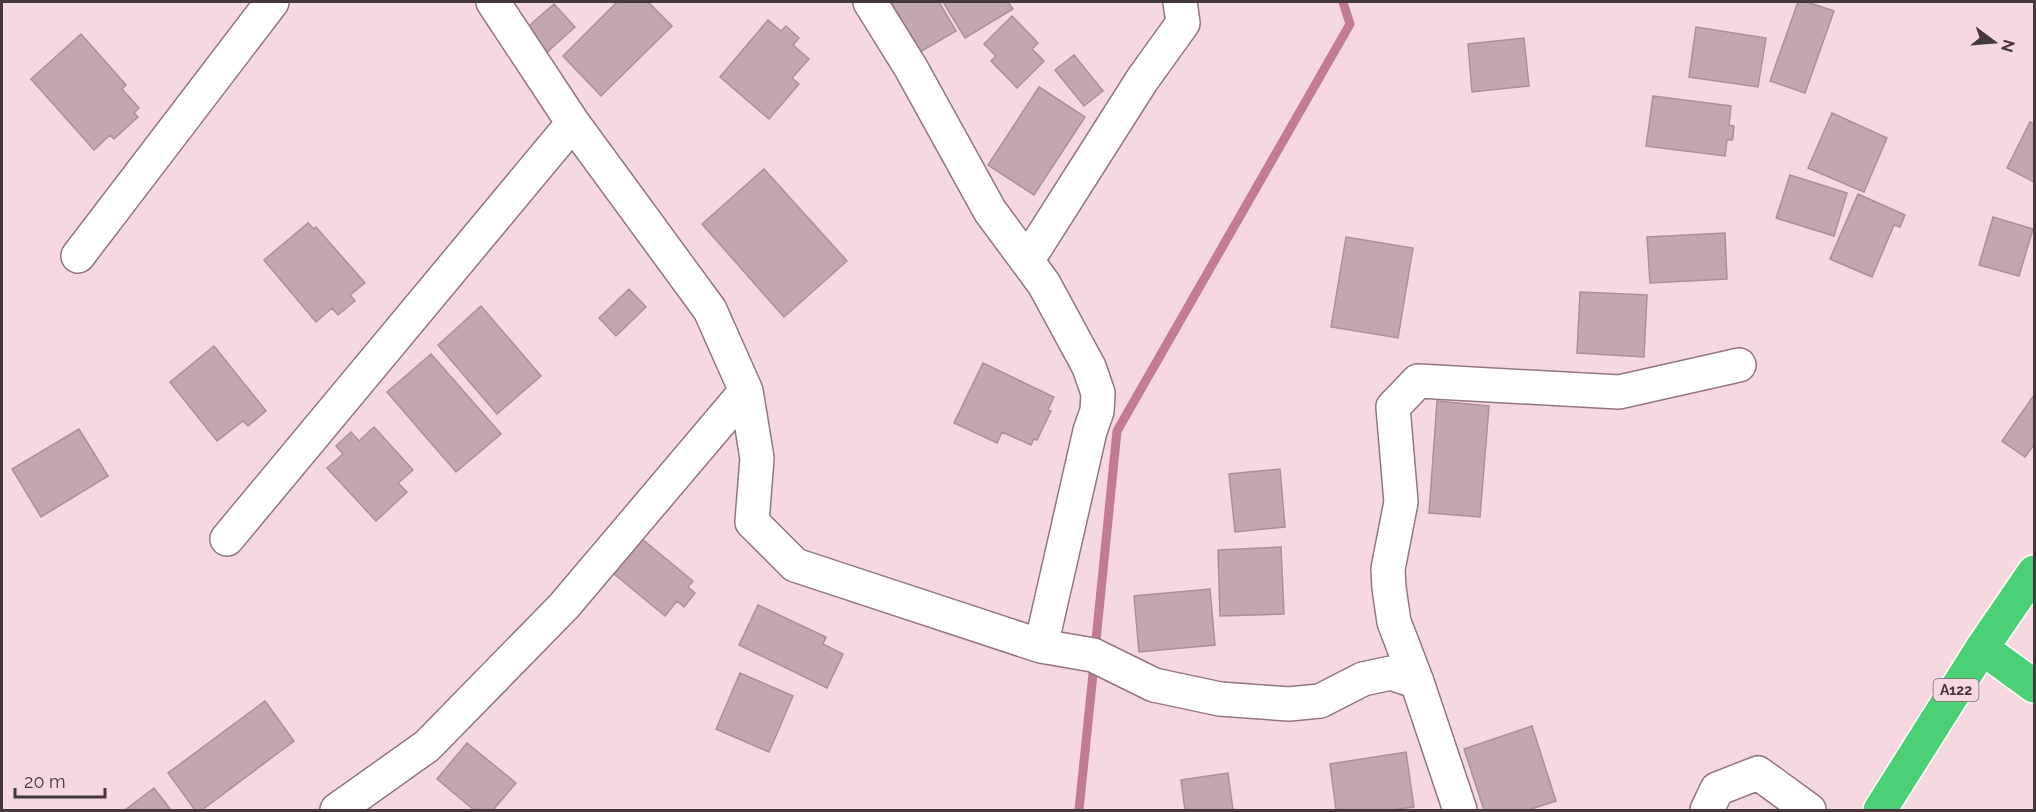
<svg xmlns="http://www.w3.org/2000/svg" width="2036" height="812" font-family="Raleway,sans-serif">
	<rect width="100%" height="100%" fill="#f6d8df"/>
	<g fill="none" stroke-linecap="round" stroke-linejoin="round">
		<path stroke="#c27b8f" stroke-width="9" d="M1095,650l22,-219 233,-407 -7,-22
			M1079,810l15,-146"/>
	</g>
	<path fill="#c4a7ae" stroke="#ac9097" stroke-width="1.5" d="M617,2h31l24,24 -71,70 -38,-40z
		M891,2h48l17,29 -36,21z
		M943,2h65l5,7 -48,29z
		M1798,2h9l27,9 -29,82 -35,-12z
		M554,4l21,23 -31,28 -21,-24z
		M1012,16l26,27 -6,6 12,12 -27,27 -26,-27 5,-5 -12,-12z
		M768,20l13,11 5,-5 13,12 -6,7 16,14 -17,19 7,6 -30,35 -49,-42z
		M1696,27l70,11 -8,49 -69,-10z
		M81,34l45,51 -4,4 17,19 -5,5 4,4 -24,22 -4,-4 -16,15 -63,-71z
		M1524,38l5,48 -57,6 -4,-48z
		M1074,55l29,36 -19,15 -29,-36z
		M1039,87l46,30 -51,78 -46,-30z
		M1653,96l78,10 -2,19 5,1 -1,12 -1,2h-5l-2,16 -79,-10z
		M1832,113l55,25 -23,54 -56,-24z
		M2030,122l4,2v58l-27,-14z
		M764,169l83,92 -63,56 -82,-93z
		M1790,175l57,18 -13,43 -58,-18z
		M1858,194l47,21 -5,12 -6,-2 -22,52 -42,-18z
		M1993,217l40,12 -14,47 -40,-11z
		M308,223l6,6 2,-2 49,56 -15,12 5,6 -17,14 -6,-7 -16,14 -52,-62z
		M1725,233l2,46 -77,4 -3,-46z
		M1346,237l67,11 -15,90 -67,-11z
		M629,289l17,18 -30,29 -17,-18z
		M1580,292l67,3 -3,62 -67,-4z
		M481,306l60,70 -44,38 -59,-69z
		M214,346l52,65 -18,15 -5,-5 -26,20 -47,-59z
		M431,354l70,80 -45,38 -69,-80z
		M983,363l71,34 -6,13 3,1 -14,29 -3,-1 -3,6 -29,-13 -5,11 -43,-20z
		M2034,395v50l-9,12 -23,-16z
		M1437,401l52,5 -9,111 -51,-4z
		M374,427l39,43 -15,13 9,9 -31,29 -49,-53 16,-14 -7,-8 15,-14 8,9z
		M79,429l29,47 -67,41 -29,-48z
		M1280,469l5,58 -50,5 -6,-58z
		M642,539l51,42 -5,6 7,6 -11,14 -7,-6 -12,15 -51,-42z
		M1281,547l3,67 -64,2 -2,-66z
		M1210,589l5,56 -76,7 -5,-56z
		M758,605l68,32 -3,7 20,10 -16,34 -88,-43z
		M740,673l53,23 -24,56 -53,-23z
		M265,701l29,40 -92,69h-7l-27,-37z
		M1532,726l24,75 -28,9h-44l-20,-61z
		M467,743l49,40 -23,27h-19l-37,-31z
		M1406,752l8,55 -24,3h-54l-6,-46z
		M1228,773l5,37h-48l-4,-30z
		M154,788l17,22h-46z"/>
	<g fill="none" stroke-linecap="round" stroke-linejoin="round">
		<g stroke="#92777d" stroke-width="36">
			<path id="minor" d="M493,2l80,121 137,187 36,81 11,67 -5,64 43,43 246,81
				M870,2l41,66 79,143 54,73 45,83 9,26 -1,18 -7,20 -49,215 52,9 61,30 66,14 69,5 31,-3 43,-22 28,-6 26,9 43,128
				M78,256l194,-254
				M1027,261l115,-181 41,-57 -3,-21
				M227,539l346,-416
				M1417,682l-23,-60 -5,-34 -1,-19 13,-67 -8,-95 25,-26 201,11 120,-27
				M337,810l90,-64 137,-140 182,-215
				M1707,810l10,-21 41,-16 51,37"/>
		</g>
		<g stroke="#fff" stroke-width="36">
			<path id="highway" d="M1982,648l52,38
				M1880,810l102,-162 52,-76"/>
		</g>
		<use href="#minor" stroke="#fff" stroke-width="33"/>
		<use href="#highway" stroke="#4cd076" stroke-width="33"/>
	</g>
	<g text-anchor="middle" stroke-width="4.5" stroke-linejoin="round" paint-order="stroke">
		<rect fill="#f6d8df" stroke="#79686c" stroke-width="1.5" x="1933.5" y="679" width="45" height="22" rx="4.5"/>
		<g font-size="14" font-weight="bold" fill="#44383b">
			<text x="1956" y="695">A122</text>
		</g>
	</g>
	<rect width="2036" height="812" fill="none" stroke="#44383b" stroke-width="6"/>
	<g transform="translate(1994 42) rotate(106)" stroke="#f6d8df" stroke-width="4.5" paint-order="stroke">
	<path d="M0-4.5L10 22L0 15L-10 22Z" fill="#44383b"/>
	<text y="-9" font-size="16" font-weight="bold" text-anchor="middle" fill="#44383b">N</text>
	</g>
	<path d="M15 788v9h90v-9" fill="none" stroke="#44383b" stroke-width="3"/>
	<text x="24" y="788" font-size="18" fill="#44383b" stroke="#f6d8df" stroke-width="4.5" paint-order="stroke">20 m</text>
</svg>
